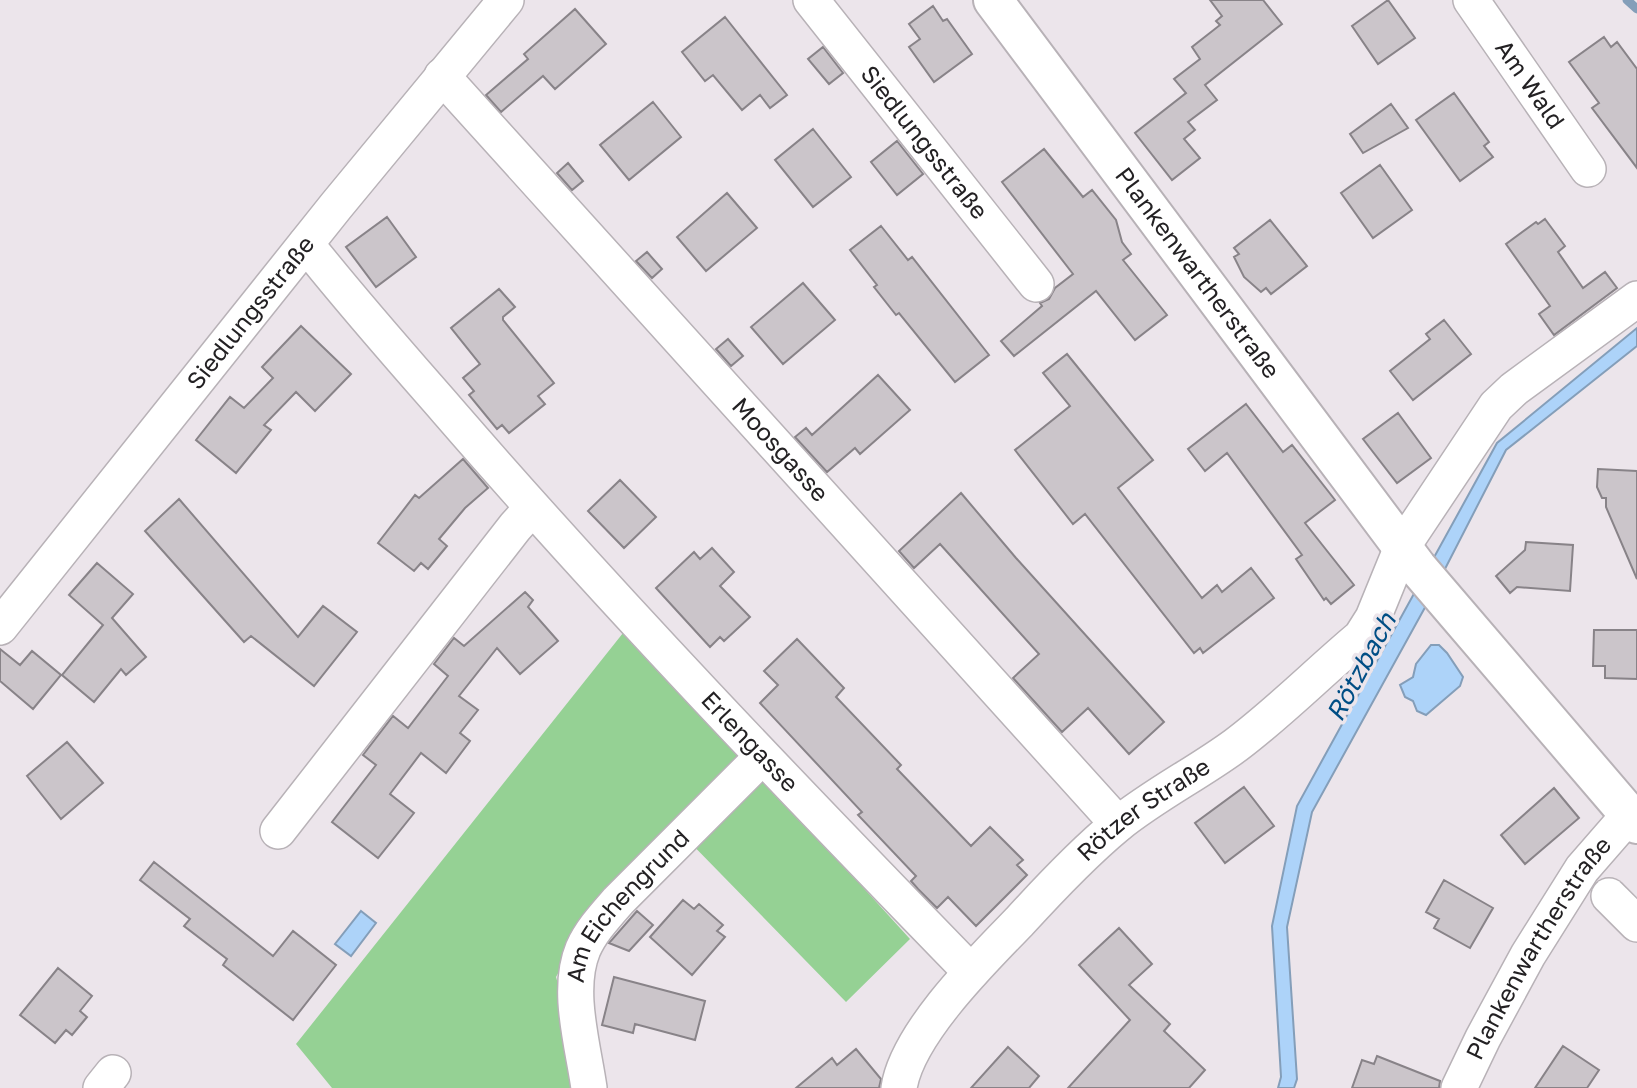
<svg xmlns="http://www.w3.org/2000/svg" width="1637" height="1088" font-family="'Golos Text',sans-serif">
	<rect width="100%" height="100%" fill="#ece5eb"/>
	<path fill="#95d194" d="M627,628l283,311 -64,63 -169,-173 -88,89 -33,59 31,106 -4,5h-251l-36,-44z"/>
	<path fill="#add3f9" stroke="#849eb9" stroke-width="2" d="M1637,328v18l-131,104 -78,152 -116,210 -25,115 10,152 -3,9h-16l3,-11 -9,-151 25,-120 200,-363z
		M1431,645h8l8,8 16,24 -3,9 -34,29 -9,-4 -4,-10 -8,-4 -5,-12 13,-8 3,-13z
		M361,911l15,12 -25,33 -16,-12z"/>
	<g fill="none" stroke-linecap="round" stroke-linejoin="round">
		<path stroke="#849eb9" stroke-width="9" d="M1627,0l10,9"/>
	</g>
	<path fill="#cbc5ca" stroke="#888388" stroke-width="2" d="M1210,0h53l19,24 -77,61 12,15 -29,22 7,8 -11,9 16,19 -28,22 -37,-47 51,-40 -12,-14 26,-20 -8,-12 28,-22 -4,-4 6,-5z
		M1388,0l27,38 -37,26 -26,-38z
		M933,6l10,15 4,-2 25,35 -38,28 -25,-35 11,-8 -11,-15z
		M575,9l31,35 -51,45 -12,-13 -42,36 -15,-17 42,-36 -4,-5z
		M725,17l62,78 -17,13 -10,-13 -18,15 -29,-35 -8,6 -23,-29z
		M1604,37l7,10 6,-5 20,27v99l-45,-60 7,-5 -30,-41z
		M823,47l20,26 -14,11 -21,-25z
		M1454,93l35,49 -5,4 9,11 -33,24 -44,-61z
		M653,102l28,35 -52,43 -29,-35z
		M1391,104l17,24 -45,25 -13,-19z
		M813,129l38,48 -38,30 -38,-47z
		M897,141l26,33 -26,21 -26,-33z
		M1044,149l39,48 9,-7 24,30 6,22 9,12 -8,6 44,55 -32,25 -39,-49 -82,65 -13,-15 41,-35 -2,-3 9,-4 6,-11 18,-14 -71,-92z
		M568,163l15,18 -11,9 -15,-17z
		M1380,165l32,45 -39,28 -32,-45z
		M727,193l30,35 -51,43 -29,-34z
		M387,217l29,40 -40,30 -30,-40z
		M1545,219l20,27 -7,6 25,36 22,-16 12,16 -63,47 -15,-21 11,-8 -44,-62 30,-22 2,2z
		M1270,220l37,46 -36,28 -5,-6 -5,4 -17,-15 -10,-20 5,-3 -5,-6z
		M881,226l27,34 4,-3 77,98 -34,27 -56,-69 -3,2 -22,-28 3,-2 -27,-35z
		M647,252l15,17 -10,9 -16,-17z
		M803,283l32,37 -52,44 -32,-37z
		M499,289l16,18 -12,10v3l51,63 -16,13 7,8 -36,29 -7,-8 -5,4 -28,-34 5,-4 -11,-13 17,-14 -29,-36z
		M1444,320l27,34 -58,46 -23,-29 40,-32 -4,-5z
		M301,326l50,48 -36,37 -19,-19 -32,33 7,5 -35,43 -40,-33 34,-43 14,11 29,-30 -11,-11z
		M728,339l15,17 -12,10 -15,-17z
		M1067,354l86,106 -35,28 84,110 15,-13 5,7 29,-24 23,30 -71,55 -3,-5 -6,5 -109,-139 -12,10 -58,-74 55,-44 -27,-33z
		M878,375l32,35 -50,44 -5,-6 -28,24 -32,-35 11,-9 6,7z
		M1246,404l37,48 9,-7 43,55 -30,23 49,62 -23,19 -5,-6 -2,2 -28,-41 6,-4 -75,-102 -22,18 -17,-22z
		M1398,413l33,45 -34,25 -34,-44z
		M463,459l25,29 -23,20 -26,31 8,7 -19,23 -7,-6 -7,8 -36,-28 37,-48 4,3z
		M1598,469l39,2v108l-31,-72v-9h-4l-5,-11z
		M620,480l36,37 -32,31 -36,-37z
		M961,493l55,65 148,164 -35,32 -41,-46 -26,24 -49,-54 26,-24 -99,-110 -26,24 -15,-17z
		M179,499l119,138 25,-31 34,26 -43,54 -63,-50 -7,6 -99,-111z
		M1526,542l47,3 -3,46 -53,-4 -7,6 -14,-17 29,-26z
		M712,548l22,24 -14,14 30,31 -26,24 -4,-4 -10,10 -54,-59 38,-36 6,7z
		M97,563l36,31 -21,24 34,39 -20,18 -5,-6 -27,33 -32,-27 41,-50 -34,-30z
		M525,592l8,8 -5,7 30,34 -38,33 -23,-26 -38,48 19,14 -18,23 10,8 -24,32 -25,-20 -31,41 24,19 -36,45 -46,-36 44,-57 -13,-10 30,-39 15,12 40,-52 -14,-12 20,-26 10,8z
		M1594,630h43v49l-32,-1v-12h-12z
		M797,639l47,49 -8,9 65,68 -4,4 74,77 19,-19 33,33 -6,5 10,10 -51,51 -28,-29 -11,11 -19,-19 -7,-8 5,-5 -58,-61 4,-3 -102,-109 18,-18 -14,-14z
		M0,649l20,16 12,-14 29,24 -28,34 -33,-28z
		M67,742l36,41 -42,36 -34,-43z
		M1244,787l30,39 -49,37 -30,-40z
		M1554,788l25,30 -54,46 -24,-29z
		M154,862l119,94 20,-25 43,34 -43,55 -70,-55 4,-6 -43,-33 6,-7 -50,-39z
		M1444,880l49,28 -23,40 -36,-20 5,-9 -13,-7z
		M683,900l11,9 5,-5 24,21 -6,6 8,6 -33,38 -42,-38z
		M637,911l16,14 -24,26 -20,-8z
		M1119,928l33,36 -23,21 41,39 -6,7 41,39 -16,18h-121l62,-68 -51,-55z
		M58,968l34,28 -12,15 7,6 -15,18 -6,-5 -11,13 -35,-28z
		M614,977l91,24 -10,39 -60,-16 -2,9 -31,-8z
		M1563,1046l36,24 -12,18h-52z
		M1008,1047l31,29 -10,12h-58z
		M856,1049l25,30 -2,9h-83l36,-30 5,7z
		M1377,1056l63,25 -1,7h-87l10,-28 12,4z"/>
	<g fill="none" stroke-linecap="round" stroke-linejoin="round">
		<g stroke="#b8b2b7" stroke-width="38">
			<g id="minor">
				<path id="s1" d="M811,0l225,284"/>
				<path id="s2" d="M1471,0l117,169"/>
				<path id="s3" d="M442,76l676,748"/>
				<path id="s4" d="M306,244c45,57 93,111 141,166 168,194 345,378 524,562"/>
				<path id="s5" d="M0,627l336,-421 170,-206"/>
				<path d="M278,831l237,-304 17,-19"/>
				<path d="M1609,896l28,28"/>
				<path d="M101,1088l12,-15"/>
				<path id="s6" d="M589,1088c-6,-43 -23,-98 -6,-139 8,-18 22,-33 35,-48l144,-144"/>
				<path id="s7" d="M899,1088c8,-54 82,-127 120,-166 31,-34 63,-68 98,-97 37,-30 81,-52 119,-80 44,-33 83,-73 125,-108l12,-19 29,-71 94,-141 18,-17 123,-90"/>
				<path id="s8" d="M1459,1088l24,-50 45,-83 54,-86 47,-54"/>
			</g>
		</g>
		<g stroke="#b8b2b7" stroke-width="42">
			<g id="major">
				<path id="s9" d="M993,0l424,567 220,257"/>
			</g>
		</g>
		<use href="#minor" stroke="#fff" stroke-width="35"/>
		<use href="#major" stroke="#fff" stroke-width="38"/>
	</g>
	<g text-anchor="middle" stroke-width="7" stroke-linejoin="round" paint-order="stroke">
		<g font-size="24" fill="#232123" stroke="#ece5eb">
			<text dy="8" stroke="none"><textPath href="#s2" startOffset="103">Am Wald</textPath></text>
			<text dy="8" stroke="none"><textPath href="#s1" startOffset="182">Siedlungsstraße</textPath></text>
			<text dy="8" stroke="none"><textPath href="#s9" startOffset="341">Plankenwartherstraße</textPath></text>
			<text dy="8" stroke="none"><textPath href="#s5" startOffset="402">Siedlungsstraße</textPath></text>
			<text dy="8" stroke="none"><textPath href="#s3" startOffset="504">Moosgasse</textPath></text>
			<text dy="8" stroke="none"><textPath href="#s4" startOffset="667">Erlengasse</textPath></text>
			<text dy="8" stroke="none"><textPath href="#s7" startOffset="376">Rötzer Straße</textPath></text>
			<text dy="8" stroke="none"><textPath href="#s6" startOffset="201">Am Eichengrund</textPath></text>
			<text dy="8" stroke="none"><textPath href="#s8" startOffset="161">Plankenwartherstraße</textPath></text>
		</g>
		<g font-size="26" font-style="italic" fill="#004e85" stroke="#ece5eb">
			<text transform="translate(1361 667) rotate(-62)" y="9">Rötzbach</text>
		</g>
	</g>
</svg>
